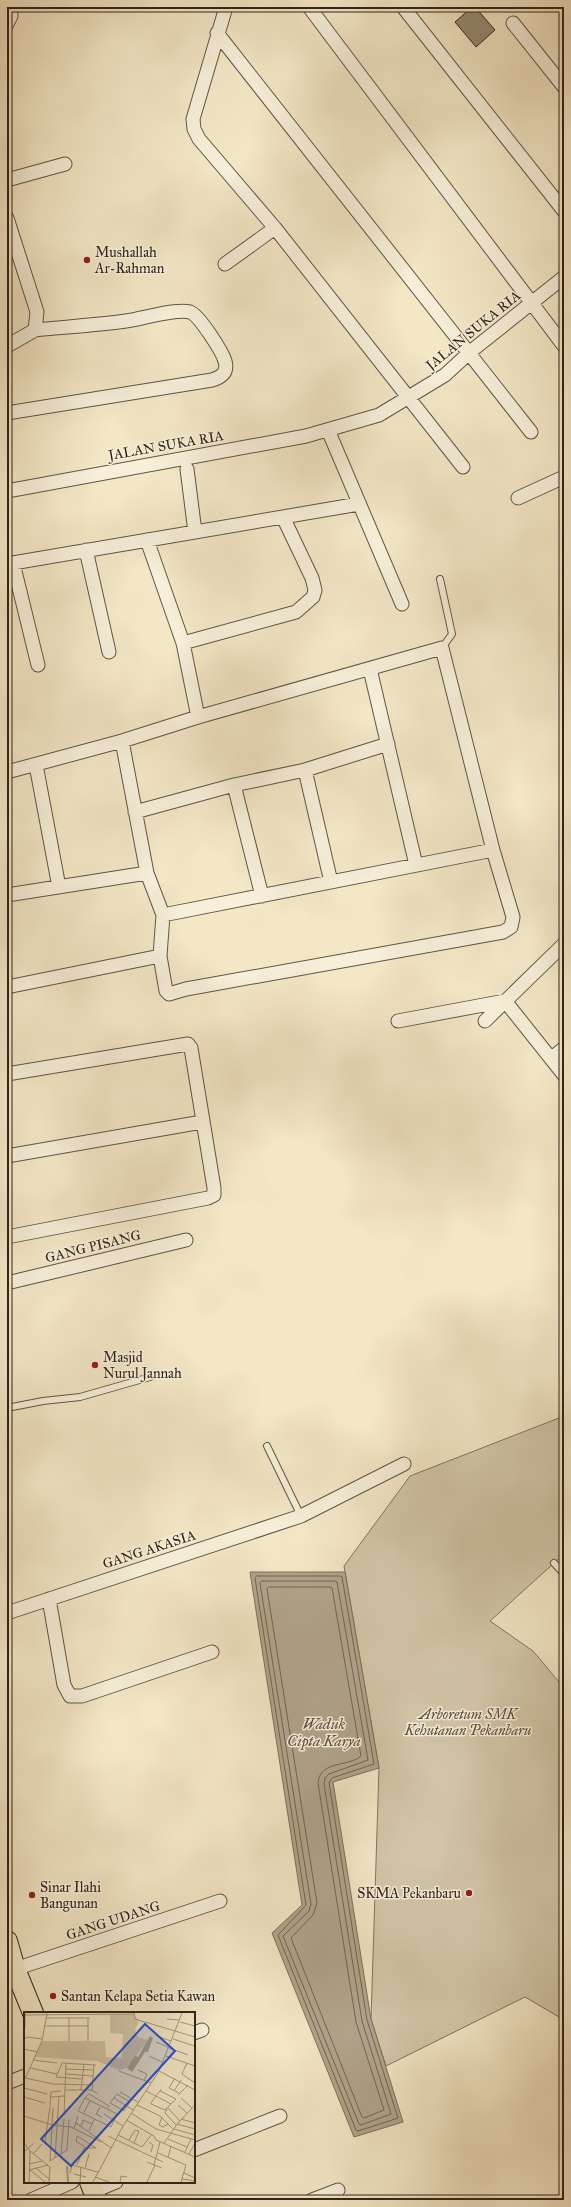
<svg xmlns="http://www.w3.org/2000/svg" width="571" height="2207" font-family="'IM FELL Great Primer',serif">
	<rect width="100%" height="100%" fill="#f3e7c6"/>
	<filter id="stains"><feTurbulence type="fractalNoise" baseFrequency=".005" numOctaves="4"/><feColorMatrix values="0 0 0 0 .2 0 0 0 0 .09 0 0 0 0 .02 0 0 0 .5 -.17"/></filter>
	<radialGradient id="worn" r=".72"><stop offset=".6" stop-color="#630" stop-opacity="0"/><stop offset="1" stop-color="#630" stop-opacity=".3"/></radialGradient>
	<path fill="#d2c6a8" stroke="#807460" d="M564,1416v138l-74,67 43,30 31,37v332l-39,-23 -139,69 -15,-47 8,-251 -35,-202 66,-90z"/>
	<path fill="#b0a48b" stroke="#7c705d" d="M250,1572h95l34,196 -46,14 38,237 32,103 -49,15 -82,-204 30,-28z"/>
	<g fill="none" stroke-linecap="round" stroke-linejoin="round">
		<path stroke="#706452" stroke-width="1" d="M257,1576h83l2,1 32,187 -42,14 -3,5 38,237 31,98 -40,13 -2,-1 -78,-195 28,-30 -51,-327z
			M262,1581h73l2,1 31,178 -39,14 -4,4 -1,6 38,237 29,93 -30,11 -2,-1 -76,-188 26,-25 2,-7 -51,-321z
			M269,1587h61l2,1 29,168c-12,11 -41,4 -43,27l38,239 28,88 -20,8 -2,-1 -71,-179 22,-23 4,-12 -50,-314z"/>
	</g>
	<path fill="#958972" stroke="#2f2318" d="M472,7h3l20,23 -19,17 -21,-25z"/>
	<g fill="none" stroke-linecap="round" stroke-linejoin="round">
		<g stroke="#605444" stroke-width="8">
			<path id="service" d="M440,579l12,55 -10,14
				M7,1408l36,-7 37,-4 70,-20
				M267,1446l34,70
				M554,1563l10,11"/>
		</g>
		<g stroke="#605444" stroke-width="15">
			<path id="minor" d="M226,7l-33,112 1,10 5,10 76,89 188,239
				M309,7l255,339
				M403,7l161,204
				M513,23l51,64
				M7,24l4,-8 -1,-9
				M217,33l314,399
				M7,180l58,-16
				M7,218l30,94 -2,18 -28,16
				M225,264l50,-36
				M7,413l205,-33c10,-3 16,-8 13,-19 -3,-10 -26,-46 -35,-49 -13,-4 -49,7 -64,9 -30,4 -60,6 -91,9
				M328,430l74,174
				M187,469l8,63
				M7,491l299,-55 73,-21 66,-40 25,-23 94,-75
				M518,498l46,-21
				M147,540l36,103 15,74
				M86,550l23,102
				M13,563l25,102
				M7,564l352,-60
				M183,643l113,-31 17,-15 2,-7 -3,-12 -29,-61
				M370,669l46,196
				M36,765l23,122
				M305,770l26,112
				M7,772l115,-31 76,-24 244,-69 51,202 -330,65
				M234,785l71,-15 83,-26
				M135,812l99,-27 28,111
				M7,895l140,-22
				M160,956l6,35 3,3 17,-5 317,-57 8,-5 2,-10 -20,-67
				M7,987l153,-31 3,-41 -16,-42 -25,-132
				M398,1021l107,-20 59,74
				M485,1021l79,-77
				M552,1058l12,-10
				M7,1074l181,-30 3,4 23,140v7l-6,3 -201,39
				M7,1156l195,-34
				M7,1283l179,-43
				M49,1599l15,86 6,11h12l130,-44
				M7,1613l294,-97 103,-52
				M15,1969l205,-68
				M194,2033l8,-3
				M7,2083l18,-7
				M194,2150l86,-34
				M94,2191l22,-9
				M31,2200l41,-18
				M312,2200l26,-10"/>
		</g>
		<g stroke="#2f2318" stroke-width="22">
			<path id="primary" d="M7,1941l8,28 18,44
				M90,2182l7,18"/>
		</g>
		<use href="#service" stroke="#f7efda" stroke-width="6"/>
		<use href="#minor" stroke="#f7efda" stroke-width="13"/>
		<use href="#primary" stroke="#f3e7c6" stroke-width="20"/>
	</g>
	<g fill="#8f2418" stroke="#f7efda" stroke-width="1.5">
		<circle cx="87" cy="260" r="4"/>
		<circle cx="95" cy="1365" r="4"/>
		<circle cx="469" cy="1893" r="4"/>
		<circle cx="32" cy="1895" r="4"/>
		<circle cx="53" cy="1996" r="4"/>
	</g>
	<g text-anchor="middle" stroke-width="3" stroke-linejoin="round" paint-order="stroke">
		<g font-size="14" fill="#2f2318" stroke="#f7efda" text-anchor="start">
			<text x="95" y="257">Mushallah<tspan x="95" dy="16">Ar-Rahman</tspan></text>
			<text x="103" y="1362">Masjid<tspan x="103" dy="16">Nurul Jannah</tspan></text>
			<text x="40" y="1892">Sinar Ilahi<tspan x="40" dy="16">Bangunan</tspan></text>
			<text x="461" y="1898" text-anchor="end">SKMA Pekanbaru</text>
			<text x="61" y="2001">Santan Kelapa Setia Kawan</text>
		</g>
		<g font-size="14" fill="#2f2318" stroke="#f7efda">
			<text transform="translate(473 330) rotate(-39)" y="5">JALAN SUKA RIA</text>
			<text transform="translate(166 445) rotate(-10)" y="5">JALAN SUKA RIA</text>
			<text transform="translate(93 1246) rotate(-14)" y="5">GANG PISANG</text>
			<text transform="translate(149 1549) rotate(-18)" y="5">GANG AKASIA</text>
			<text transform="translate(113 1920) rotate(-18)" y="5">GANG UDANG</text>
		</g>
		<g font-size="14" font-style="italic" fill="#584c3c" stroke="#f7efda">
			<text x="468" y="1719">Arboretum SMK<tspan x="468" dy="16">Kehutanan Pekanbaru</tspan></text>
		</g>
		<g font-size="15" font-style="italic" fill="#5c5040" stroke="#f7efda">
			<text x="324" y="1729">Waduk<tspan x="324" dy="17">Cipta Karya</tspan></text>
		</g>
	</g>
	<g transform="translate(24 2012)">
		<rect width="171" height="171" fill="#f3e7c6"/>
		<path d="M86,2h24l5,8 -4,7 3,8 10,3 -21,28 -8,2 -22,-9 -62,-4 7,-16h63l1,16 16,1 1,-24 -13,-1z" fill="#d2c6a8"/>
		<path d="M126,24l3,2 -5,14h-3l-13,20 -5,-4 8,-12 3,1z" fill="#b0a48b"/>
		<path fill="none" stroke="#b0a48b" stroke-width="2" d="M43,154l1,16"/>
		<path fill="none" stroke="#a59980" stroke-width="1" d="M110,1l1,6 60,18M0,3l110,-1M22,6h44M45,6v23M143,7l12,1M156,10l15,4M21,14h43M1,16v-15M133,24l14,5M149,27l22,7M0,28l3,-3 15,2M64,29v-23M132,30l12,5M145,36l19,7M0,37l13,3M125,44l13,6M142,44l29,10M9,48l24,3M163,51l-5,11 13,9M70,53l-2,25 6,4M6,56l27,6M41,57l29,1M114,58l9,4 -3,6M95,59l32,12M135,59l36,19M41,62l28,2M1,66l28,6 39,1M151,66l-6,10 10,5M58,67l-26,-2 6,-14 34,2M0,69l18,-40 5,-28M0,76l23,6M41,78h28M57,78l3,-26M122,79l25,13M136,79l16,8 -11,11 -14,-6v-1l4,-6 5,-6 1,-2M150,79l7,-11M96,80l18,10M93,82l13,8 -6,9 -14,-8zM154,83l10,-10M0,85l21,6M26,85l15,-1M61,86l32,16 -6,13 -33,-16zM61,86l4,-4 20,12 -1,2M90,86l19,12M157,86l11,10M113,93l23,11 13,13M154,93l9,8M26,94l1,-14 10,-1M76,95l-4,7 6,3M29,96l-3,53 17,-11 2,-30M144,96l12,13M143,97l-2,4 11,12M107,101l25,16 39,11M59,102l7,-13M80,102l19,12M40,103l2,-52M0,104l28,9 19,2 30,15M138,105l-3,8 4,2 5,-3M157,107l14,4M102,108l28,16 2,4 39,17M52,111l35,25M153,112l18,5M57,114l2,-6 9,4M50,116l4,-12M150,117l21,6M65,119l5,-11M94,123l24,12 10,-13M84,124l55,26M144,127l19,8M105,128l6,-10 4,1 -5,12M21,129l5,-34M125,130l4,3 -2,7M0,131l6,8 20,16 -1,15M140,131l14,-20 17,-18M0,140l10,-9M161,140l6,-13M134,141l28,12 -5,17M9,142l9,-10M37,142l3,-35M165,142l6,-11M31,146l4,-62M144,146l3,-12M123,150l15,6M5,152l13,-3M53,153l7,-17h12l-19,-12 -1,5 9,6M130,153l6,-23M12,156l14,12M61,156l4,-14M5,158l19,-5M6,158l15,12M46,161l2,-8 26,7M160,161l11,5M50,162l12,3M71,165l14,5M158,167l13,2M5,170l1,-31M56,170l1,-15M69,170l30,-56 36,-55 23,-58M96,170l1,-6 6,1M123,170l8,-17"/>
		<path fill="#1d4ed8" fill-opacity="0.15" stroke="#1d4ed8" stroke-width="2" d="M121,12l30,27 -104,115 -30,-27z"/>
		<rect width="171" height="171" fill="none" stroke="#2f2318" stroke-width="2"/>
	</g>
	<rect width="571" height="2207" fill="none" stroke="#f3e7c6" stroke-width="24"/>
	<rect x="8" y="8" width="555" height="2191" fill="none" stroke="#2f2318" stroke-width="2"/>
	<rect x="12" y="12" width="547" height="2183" fill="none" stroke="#2f2318"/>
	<rect width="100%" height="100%" filter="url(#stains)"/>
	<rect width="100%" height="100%" fill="url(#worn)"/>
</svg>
